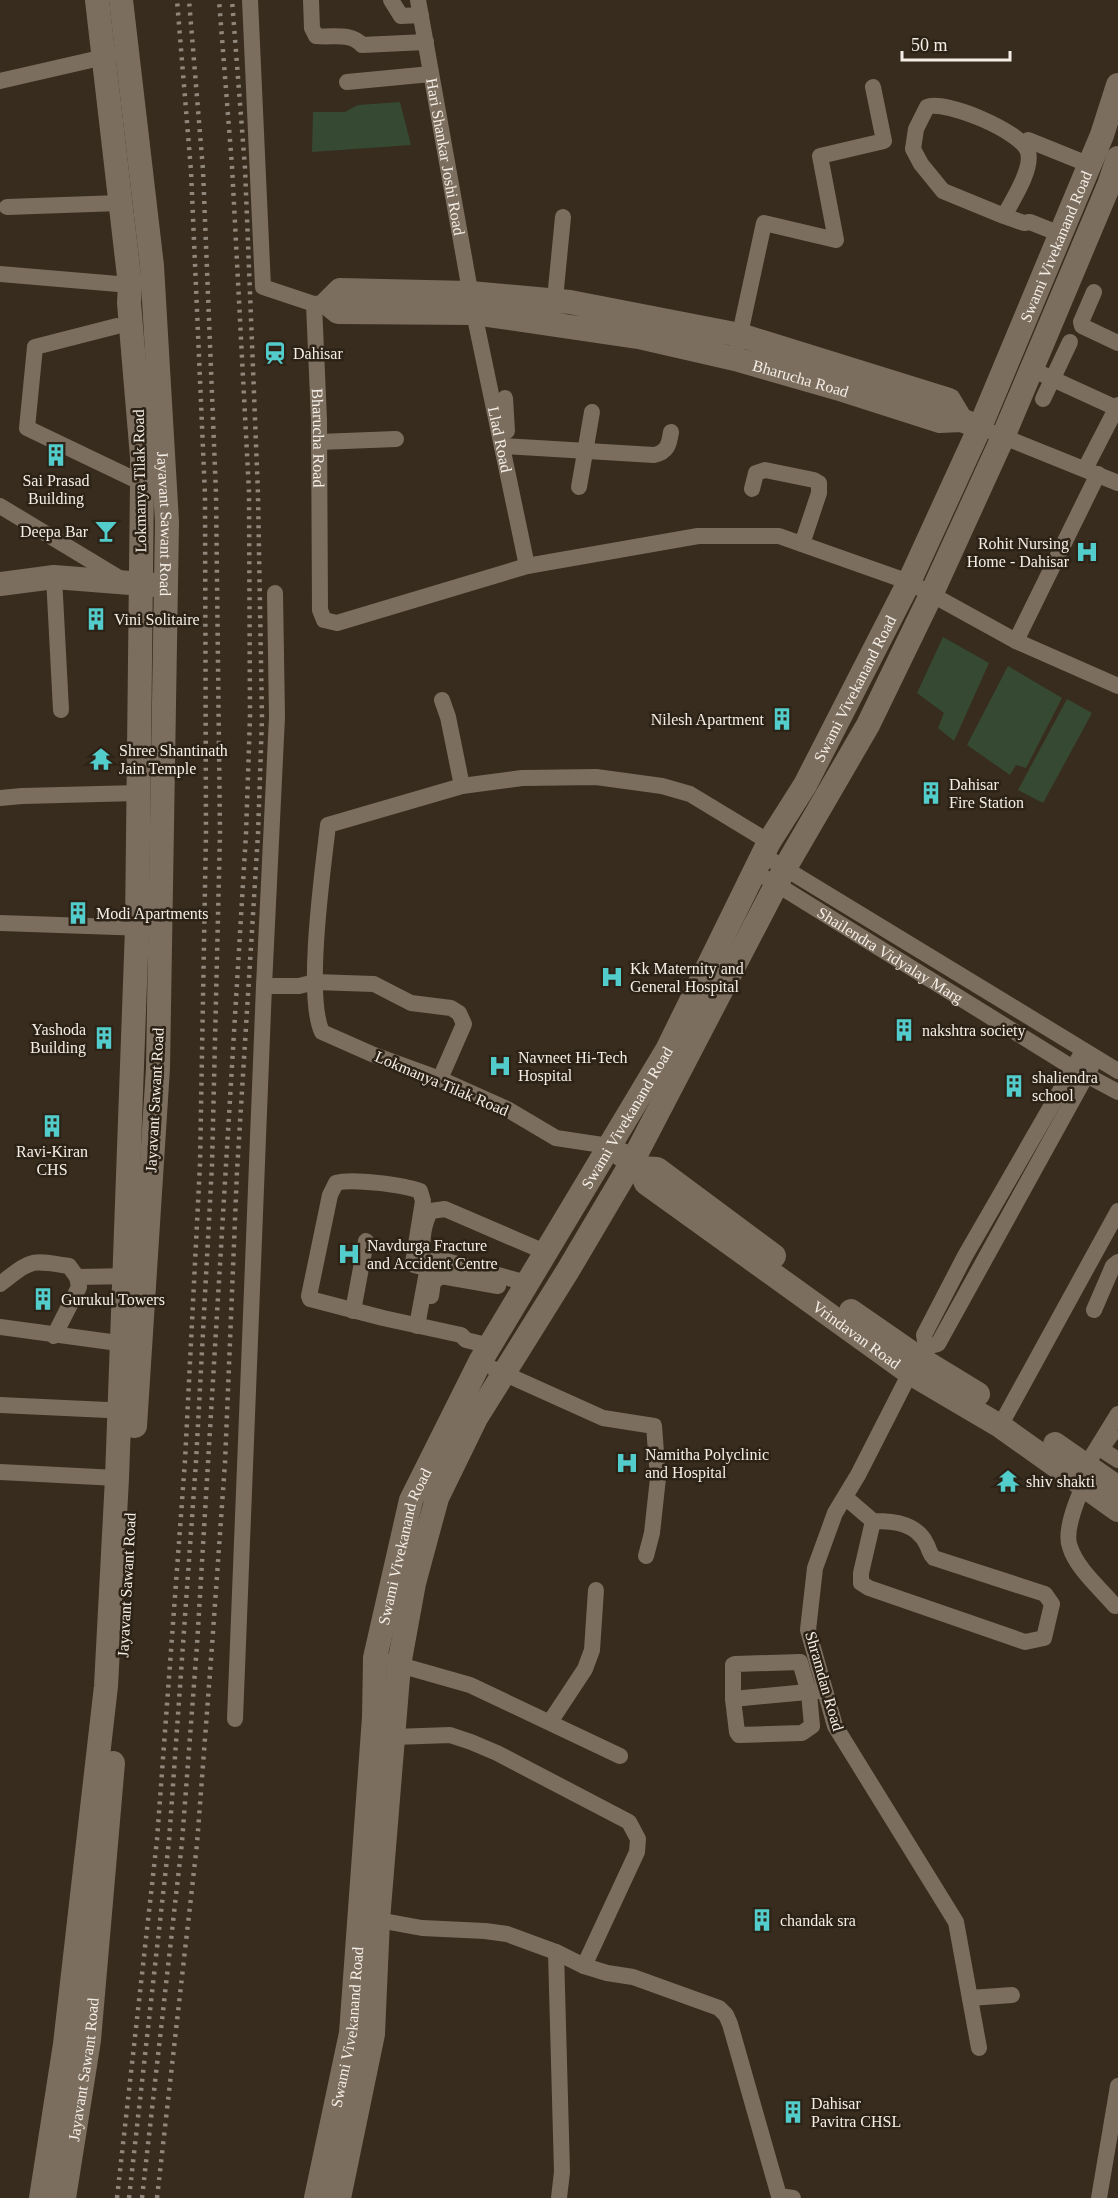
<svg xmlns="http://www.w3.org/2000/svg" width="1118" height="2198" font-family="Georgia,serif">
	<rect width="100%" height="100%" fill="#382c1f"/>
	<path fill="#364933" d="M400,102l11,43 -99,7 1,-40h32l13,-7z
		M943,637l46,26 -35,78 -16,-13 6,-15 -27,-20z
		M1008,666l54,32 -36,70 -10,-3 -6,10 -43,-30z
		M1067,699l25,14 -49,90 -25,-13z"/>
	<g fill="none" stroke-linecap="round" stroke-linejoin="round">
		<g stroke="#7b6e5f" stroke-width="16">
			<path d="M250,0l13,287 51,17"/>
			<path d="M311,0l1,28 4,8c17,2 34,-4 46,9l64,-3"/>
			<path d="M391,0l10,16 20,-1"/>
			<path id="s1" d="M418,0l56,313 53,253"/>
			<path d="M0,81l113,-26"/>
			<path d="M347,82l84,-8"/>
			<path d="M1028,140l62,25"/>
			<path d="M7,207l113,-4"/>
			<path d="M1004,216c8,-15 29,-47 24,-64 -5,-20 -84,-53 -101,-45l-11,22 -3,20 8,15 22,27 61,25 20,7 6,-1 30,12"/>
			<path d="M0,274l130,11"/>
			<path d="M1094,292l-13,30 1,4 36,17"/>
			<path id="s2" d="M327,303l-13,1 5,116 1,190 4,10 13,3 190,-57 171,-30h81l130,46 107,59 102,45"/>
			<path d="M554,309l9,-92"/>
			<path d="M117,326l-82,21 -8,81 115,55"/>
			<path d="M738,343l26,-120 72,17 -16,-84 64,-15 -11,-54"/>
			<path d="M1031,369l85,39"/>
			<path d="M505,398l2,33"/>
			<path d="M1043,399l27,-57"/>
			<path d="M994,433l124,50"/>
			<path d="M319,442l77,-3"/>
			<path d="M502,446l152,9c14,-3 15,-11 17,-23"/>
			<path d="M1085,469l33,-64"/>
			<path d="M579,487l13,-75"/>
			<path d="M752,489l4,-16 9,-3 49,10 5,3v10l-17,51"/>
			<path d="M0,506l121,73"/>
			<path d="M54,577l7,133"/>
			<path d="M1016,641l82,-167"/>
			<path d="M442,700l6,17 14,69"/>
			<path d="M0,798l22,-2 116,-3"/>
			<path d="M763,855l355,216"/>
			<path id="s3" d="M768,879l305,189 45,24"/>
			<path d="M0,923l146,5"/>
			<path d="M264,986h35l16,-4 59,2 37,19 40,5 8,5 5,11 -24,55"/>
			<path d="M609,1146l-53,-8 -49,-29 -67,-30 -66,-24 -52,-23c-17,-36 1,-163 6,-207l134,-39 60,-8 74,-1 66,9 28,8 79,48"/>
			<path d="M77,1277l56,-1"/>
			<path d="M527,1283l-103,-28c-4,-11 0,-34 7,-44l14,-2 100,43"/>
			<path d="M0,1284c32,-24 29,-25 69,-18l8,11 2,10 -25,49"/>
			<path d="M431,1296l2,-14 8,-6 57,10"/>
			<path d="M1094,1310l19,-44 5,-4"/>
			<path d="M353,1311l13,-70"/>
			<path d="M417,1326l10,-54 -1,-4 -12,-3 -1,-2 10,-62 -3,-10c-16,-6 -68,-13 -84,-8l-6,12 -21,101 1,3 73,19 78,17 5,5 24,6"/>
			<path d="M0,1327l133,18"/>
			<path d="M926,1347l12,-3 153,-277"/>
			<path d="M494,1369l109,49 51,8 4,52 -6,55 -6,23"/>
			<path d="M0,1405l129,6"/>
			<path d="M1000,1426l118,-215"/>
			<path d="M1111,1435l-6,8 -1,8 14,9"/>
			<path d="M0,1472l117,6"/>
			<path d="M1081,1474l37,-60"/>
			<path d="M1088,1476c-8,16 -25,54 -18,71 7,22 30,41 45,59"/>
			<path d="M845,1497l28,24 -12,52v10l8,5 156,54 19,-4 8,-34 -7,-10 -111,-36c-5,-5 -4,-7 -7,-13 -10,-22 -33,-24 -54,-24"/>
			<path d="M375,1658l95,27 150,71"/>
			<path d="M800,1662l9,31 3,33 -10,7 -63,2 -2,-3 -4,-33v-34l2,-1z"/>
			<path d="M733,1699l85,-8"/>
			<path d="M235,1719l29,-733 13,-269 -2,-124"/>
			<path d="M550,1722l35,-53 7,-19 4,-60"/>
			<path d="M394,1737l56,-2 21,7 26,11 132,69 9,17 -1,13 -53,114"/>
			<path d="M368,1921l10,-1 44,8 63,3 22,3 49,18 6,220 -3,26"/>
			<path d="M556,1952l28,14 23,7 26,4 86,31 7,7 4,9 49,172 14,2"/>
			<path d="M970,1998l42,-3"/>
			<path d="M979,2048l-23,-126 -121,-196 -27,-96 7,-62 20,-55 23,-38 52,-102 16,-26 -2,-12 41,-79 118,-205"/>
			<path d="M1099,2198l19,-112"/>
		</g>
		<g stroke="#7b6e5f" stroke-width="24">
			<path id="s4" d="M121,0l31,266 15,256 -9,546 -23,358"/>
			<path id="s5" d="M961,420l-12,-20 -209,-65 -170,-33 -100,-9 -130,-3 -13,13 11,9 136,1 165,24 96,22 108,31 97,31 21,-1 19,7"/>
			<path d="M0,584l54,-7 102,8"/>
			<path id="s6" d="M622,1155l18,13 6,15 264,190 90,53 118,84"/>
			<path d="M640,1168l17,1 117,87"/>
			<path d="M851,1311l68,47 59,36"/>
			<path d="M1055,1444l63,44"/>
			<path d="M41,2198l24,-154 41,-358 11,-208 20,-550 5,-445v-26l-13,-154 1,-18 -33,-285"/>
			<path id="s7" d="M64,2198l25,-158 24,-277"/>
			<path id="s8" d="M316,2198l35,-165 23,-316 1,-59 36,-158 69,-138 187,-312 102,-208 36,-57 104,-203 71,-155 122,-292 16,-50"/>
			<path d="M339,2198l34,-164 5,-114 21,-255 15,-82 23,-85 39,-80 91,-146 65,-110 153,-294 83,-143 63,-130 72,-158 106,-252 9,-27"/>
		</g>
		<path stroke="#90877c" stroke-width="4.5" stroke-dasharray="3 6" stroke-linecap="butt" d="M117,2198l40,-358 28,-379 15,-297 6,-331 -1,-338 -14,-324 -14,-171
			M129,2198l40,-357 27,-379 16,-297 8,-332 -4,-339 -13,-324 -14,-170
			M142,2198l40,-356 15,-197 49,-811 4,-117 -1,-225 -17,-326 -13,-166
			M157,2198l40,-354 15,-198 13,-183 12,-292 21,-337 4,-116 -4,-224 -13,-326 -13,-168"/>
	</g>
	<defs>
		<g id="station-bare" transform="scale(1.8)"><path d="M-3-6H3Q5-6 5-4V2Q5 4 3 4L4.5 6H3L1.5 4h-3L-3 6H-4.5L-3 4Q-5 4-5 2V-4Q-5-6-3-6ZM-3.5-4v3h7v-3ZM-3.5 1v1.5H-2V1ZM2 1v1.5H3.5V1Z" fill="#52cdcc" stroke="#2d2216" stroke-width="2.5" paint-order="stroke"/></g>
		<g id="building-bare" transform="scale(1.8)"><path d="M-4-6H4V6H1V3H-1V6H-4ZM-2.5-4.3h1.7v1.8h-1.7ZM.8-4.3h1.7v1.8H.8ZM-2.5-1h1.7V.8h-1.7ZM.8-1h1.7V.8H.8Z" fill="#52cdcc" stroke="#2d2216" stroke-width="2.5" paint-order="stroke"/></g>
		<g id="bar-bare" transform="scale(1.8)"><path d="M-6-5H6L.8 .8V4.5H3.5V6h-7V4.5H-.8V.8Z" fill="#52cdcc" stroke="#2d2216" stroke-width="2.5" paint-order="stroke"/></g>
		<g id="hospital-bare" transform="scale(1.8)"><path d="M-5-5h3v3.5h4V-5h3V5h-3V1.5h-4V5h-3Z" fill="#52cdcc" stroke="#2d2216" stroke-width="2.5" paint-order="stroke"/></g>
		<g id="temple-bare" transform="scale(1.8)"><path d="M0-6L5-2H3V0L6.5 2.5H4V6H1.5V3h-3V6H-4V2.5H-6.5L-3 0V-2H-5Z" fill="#52cdcc" stroke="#2d2216" stroke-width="2.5" paint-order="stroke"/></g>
	</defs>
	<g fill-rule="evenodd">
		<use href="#station-bare" x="275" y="353"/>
		<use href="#building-bare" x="56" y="455"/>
		<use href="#bar-bare" x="106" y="531"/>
		<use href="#hospital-bare" x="1087" y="552"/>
		<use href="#building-bare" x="96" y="619"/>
		<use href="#building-bare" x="782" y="719"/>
		<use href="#temple-bare" x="101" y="759"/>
		<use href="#building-bare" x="931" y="793"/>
		<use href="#building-bare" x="78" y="913"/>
		<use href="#hospital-bare" x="612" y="977"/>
		<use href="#building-bare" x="904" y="1030"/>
		<use href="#building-bare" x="104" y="1038"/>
		<use href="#hospital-bare" x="500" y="1066"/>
		<use href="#building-bare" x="1014" y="1086"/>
		<use href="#building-bare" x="52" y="1126"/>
		<use href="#hospital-bare" x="349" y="1254"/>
		<use href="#building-bare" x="43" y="1299"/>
		<use href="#hospital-bare" x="627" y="1463"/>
		<use href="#temple-bare" x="1008" y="1481"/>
		<use href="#building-bare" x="762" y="1920"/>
		<use href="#building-bare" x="793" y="2112"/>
	</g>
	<g text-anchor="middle" stroke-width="5" stroke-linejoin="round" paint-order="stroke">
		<g font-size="16" fill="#f5eee6" stroke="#2d2216">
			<text dy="6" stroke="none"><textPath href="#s1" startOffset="159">Hari Shankar Joshi Road</textPath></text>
			<text dy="6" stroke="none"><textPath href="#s8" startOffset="2118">Swami Vivekanand Road</textPath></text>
			<text dy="6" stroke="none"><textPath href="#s5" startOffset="1148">Bharucha Road</textPath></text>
			<text dy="6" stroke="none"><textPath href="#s2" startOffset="147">Bharucha Road</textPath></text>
			<text dy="6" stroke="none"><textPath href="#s1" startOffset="447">Llad Road</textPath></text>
			<text transform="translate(139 481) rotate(-91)" y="6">Lokmanya Tilak Road</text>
			<text dy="6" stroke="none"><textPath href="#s4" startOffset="526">Jayavant Sawant Road</textPath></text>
			<text dy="6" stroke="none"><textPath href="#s8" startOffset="1632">Swami Vivekanand Road</textPath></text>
			<text dy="6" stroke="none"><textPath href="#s3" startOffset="144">Shailendra Vidyalay Marg</textPath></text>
			<text transform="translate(442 1083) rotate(23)" y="6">Lokmanya Tilak Road</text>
			<text transform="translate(154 1100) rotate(-87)" y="6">Jayavant Sawant Road</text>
			<text dy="6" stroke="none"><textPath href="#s8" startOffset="1146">Swami Vivekanand Road</textPath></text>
			<text dy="6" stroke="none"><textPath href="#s6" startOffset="298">Vrindavan Road</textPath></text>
			<text dy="6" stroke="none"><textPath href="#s8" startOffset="660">Swami Vivekanand Road</textPath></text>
			<text transform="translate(126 1585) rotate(-87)" y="6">Jayavant Sawant Road</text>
			<text transform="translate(825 1681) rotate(74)" y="6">Shramdan Road</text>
			<text dy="6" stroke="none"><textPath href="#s8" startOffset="174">Swami Vivekanand Road</textPath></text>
			<text dy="6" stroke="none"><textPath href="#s7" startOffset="130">Jayavant Sawant Road</textPath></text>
		</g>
		<g font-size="16" fill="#f5eee6" stroke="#2d2216" text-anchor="start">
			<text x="293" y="359">Dahisar</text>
			<text x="56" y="486" text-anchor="middle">Sai Prasad<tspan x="56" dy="18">Building</tspan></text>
			<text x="88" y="537" text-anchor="end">Deepa Bar</text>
			<text x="1069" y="549" text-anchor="end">Rohit Nursing<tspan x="1069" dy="18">Home - Dahisar</tspan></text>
			<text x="114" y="625">Vini Solitaire</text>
			<text x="764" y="725" text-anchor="end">Nilesh Apartment</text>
			<text x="119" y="756">Shree Shantinath<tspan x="119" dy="18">Jain Temple</tspan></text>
			<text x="949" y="790">Dahisar<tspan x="949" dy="18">Fire Station</tspan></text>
			<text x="96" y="919">Modi Apartments</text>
			<text x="630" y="974">Kk Maternity and<tspan x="630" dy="18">General Hospital</tspan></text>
			<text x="86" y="1035" text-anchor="end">Yashoda<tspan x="86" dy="18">Building</tspan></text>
			<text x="922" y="1036">nakshtra society</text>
			<text x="518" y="1063">Navneet Hi-Tech<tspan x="518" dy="18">Hospital</tspan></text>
			<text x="1032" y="1083">shaliendra<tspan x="1032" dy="18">school</tspan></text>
			<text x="52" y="1157" text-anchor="middle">Ravi-Kiran<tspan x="52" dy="18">CHS</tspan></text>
			<text x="367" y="1251">Navdurga Fracture<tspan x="367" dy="18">and Accident Centre</tspan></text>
			<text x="61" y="1305">Gurukul Towers</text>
			<text x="645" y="1460">Namitha Polyclinic<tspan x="645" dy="18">and Hospital</tspan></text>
			<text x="1026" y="1487">shiv shakti</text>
			<text x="780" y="1926">chandak sra</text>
			<text x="811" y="2109">Dahisar<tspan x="811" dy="18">Pavitra CHSL</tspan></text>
		</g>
	</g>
	<path d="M902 51v9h108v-9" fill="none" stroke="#f5eee6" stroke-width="3"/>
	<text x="911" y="51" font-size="18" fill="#f5eee6" stroke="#2d2216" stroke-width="4.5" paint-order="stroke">50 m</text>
</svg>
